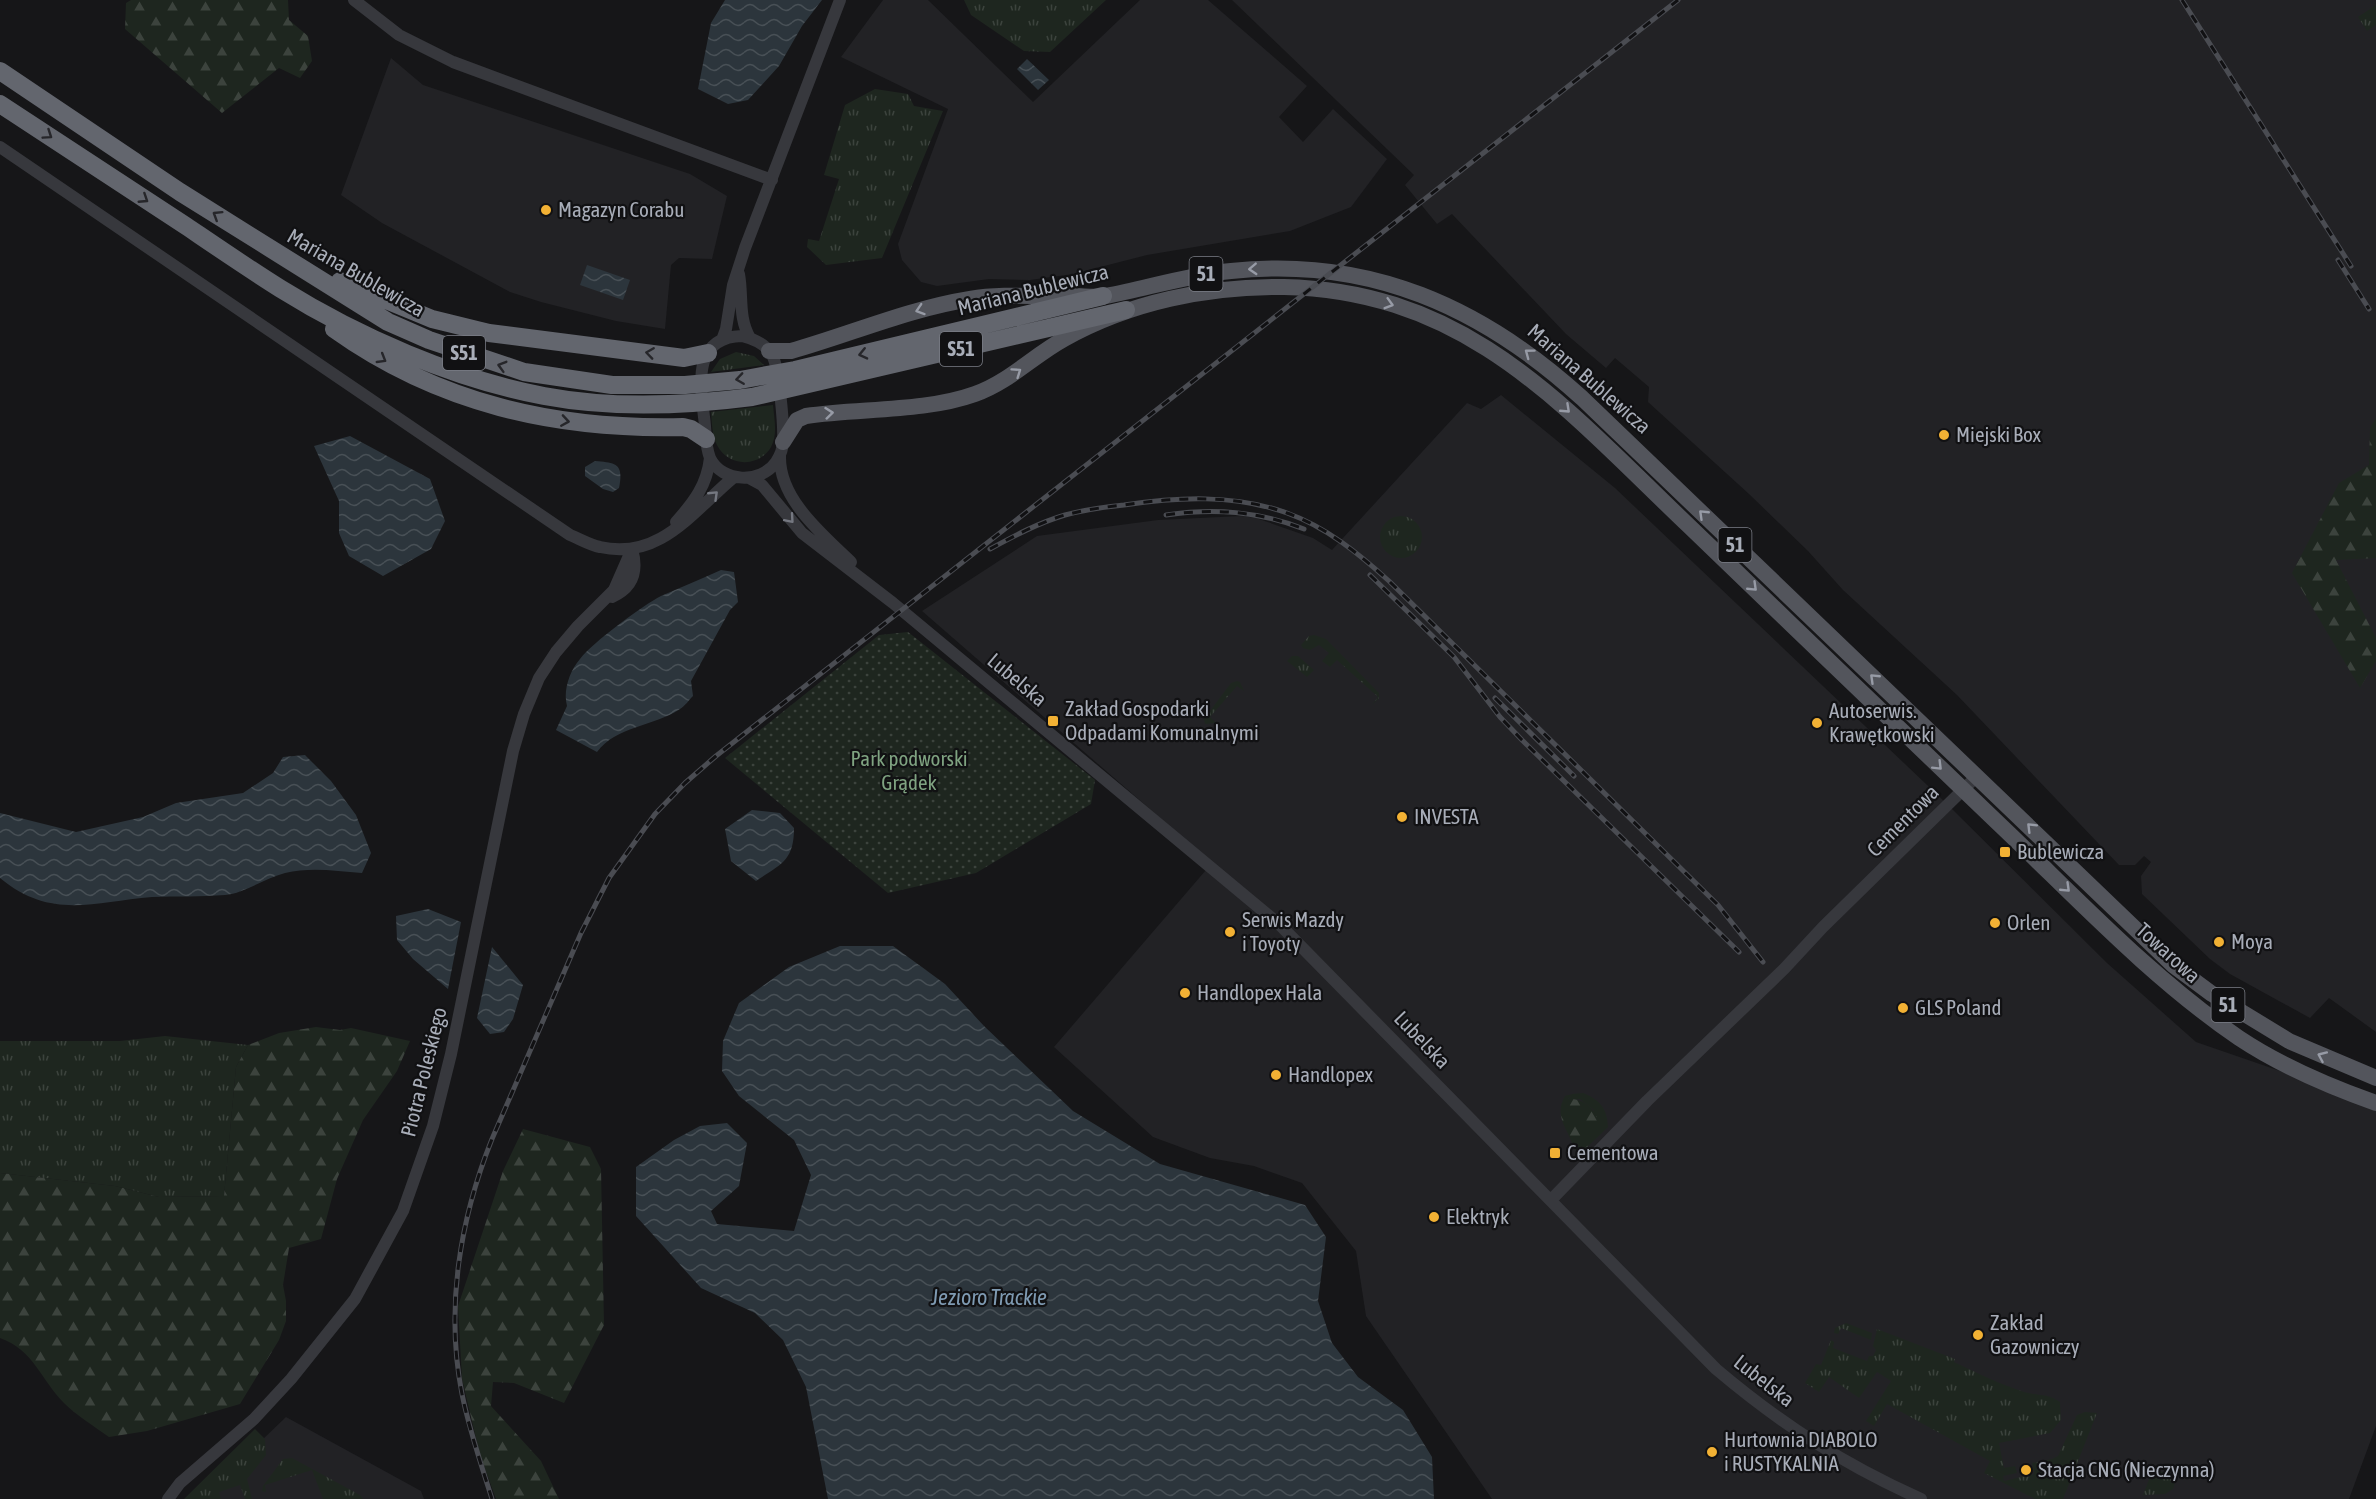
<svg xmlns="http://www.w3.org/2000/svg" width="2376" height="1499" font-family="'Asap Condensed',sans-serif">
	<defs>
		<pattern id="grass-tufts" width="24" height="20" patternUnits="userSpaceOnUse" patternTransform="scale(1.5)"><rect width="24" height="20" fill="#1e261f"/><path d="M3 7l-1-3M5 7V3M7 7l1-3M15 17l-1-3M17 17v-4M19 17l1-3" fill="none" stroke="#3c433d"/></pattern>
		<pattern id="forest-firs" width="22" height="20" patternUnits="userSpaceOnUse" patternTransform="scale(1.5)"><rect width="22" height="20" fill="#1e261f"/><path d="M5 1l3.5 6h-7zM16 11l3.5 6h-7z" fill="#3c433d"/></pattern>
		<pattern id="park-dots" width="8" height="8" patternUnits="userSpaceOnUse" patternTransform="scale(1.5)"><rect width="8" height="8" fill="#1e261f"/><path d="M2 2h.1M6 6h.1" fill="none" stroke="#3c433d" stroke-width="1.8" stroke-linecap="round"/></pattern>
		<pattern id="water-waves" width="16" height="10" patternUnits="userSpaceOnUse" patternTransform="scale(1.5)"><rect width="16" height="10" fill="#2c353c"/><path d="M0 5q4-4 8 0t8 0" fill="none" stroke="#485056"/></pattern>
	</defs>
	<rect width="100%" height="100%" fill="#161618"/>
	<path fill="#222225" d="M883,0h45l105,102 107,-102h68l99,86 -28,31 24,25 30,-33 54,50 -36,48 -61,24 -143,24 -74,19 -43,6 -41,-1 -52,7 -16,-4 -19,-22 -4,-16 50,-135 -107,-52z
		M1232,0h1144v1032l-47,-34 -19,20 -80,-44 -20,-15 -68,-65 -1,-18 10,-14 -7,-6 -9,9h-16l-162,-170 -114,-105 -35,-39 -59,-57 -101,-92 1,-15 -34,-29 -9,10 -40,-34 -114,-120 -15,10 -32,-39 9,-10z
		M391,58l32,27 267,89 37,22 -15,63 -33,-1 -8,7 -6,64 -49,-8 -75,-19 -31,-10 -128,-69 -41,-28z
		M1501,395l114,93 332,316 160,159 89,79 180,62v322l-27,73h-857l-126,-183 -10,-65 -54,-68 -48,-17 -44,-8 -57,-21 -99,-90 158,-184 -290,-252 115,-75 121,-16 83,-4 15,2 57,20 19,12 135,-147 14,6z
		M286,1417l135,74 3,8h-223z"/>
	<path fill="url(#grass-tufts)" d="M964,0h142l-56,52 -26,-1 -53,-36z
		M2376,5v20l-9,6 -9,-14z
		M875,89l33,5 6,12 29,5 -61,147 -56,7 -19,-18 1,-8 11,2 20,-62 -15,-4 21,-70z
		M736,352l18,4 10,9 -53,7 9,-13z
		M773,405c1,13 5,29 -2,42 -12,21 -43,20 -54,-2 -5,-10 -5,-22 -6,-33z
		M1380 537a21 21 0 1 1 42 0a21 21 0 1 1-42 0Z
		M1314,635l12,4 53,54v5l-7,7 6,-8 -41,-37 -7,7 -8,-6 7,-8 -10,-8 -9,5 -7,-2 -2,-3 8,-9z
		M1292,656h6l16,14 -7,7 -20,-16z
		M1237,681l3,1 4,9 -7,-5 -27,31 6,6 -11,1 -1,-5 27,-36z
		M165,1036l83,9 -12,22 -12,129 -65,1 -44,-11 -115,-13v-132h120z
		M1583,1093c17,7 24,15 25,34l-26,25 -7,-2 -11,-26 11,22 19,-36 -14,-11 -12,1 4,-6z
		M1846,1323l26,10 -1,7 -30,-12 -3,6 -4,-1 1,-5z
		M1877,1329l78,30 -1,3c23,11 46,22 70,30 14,4 24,1 36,10l1,18 -11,13 -51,10 5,25 11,-2 2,7 -14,3 1,5 30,-7 -2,-11 20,-4 6,-3 19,-41 8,-3 12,1 -34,86h-28l-51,-26 6,-12 -103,-57 -13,22 -8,-5 25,-40 -14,-9 -18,26 -30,-21 -10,15 -14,-9 11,-19 5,1 10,-25 3,2 -1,6 34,13 2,-5h4l3,-6 -3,-4z
		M255,1429l10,10 1,16 -19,24 5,20h-7l-5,-14 -21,7 2,7h-37z
		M292,1458l68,37 3,4h-40l-11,-29 -47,15 1,7 -4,-1 1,-5 20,-27z
		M2161,1472c11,0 17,5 12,17l-8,5 -22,1 7,-18z"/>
	<path fill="url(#forest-firs)" d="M131,0h157l1,20 19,16 4,25 -12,17 -21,-10 -57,45 -97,-84 1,-26z
		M2376,418v140l-40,2 40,78v23l-16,27 -68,-115 47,-90 30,-18 1,-37z
		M316,1027l24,3 11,-2 59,13 -13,30 -34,49 -26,59 -16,60 -32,9 -6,37 3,16v20l-7,19 -39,64 -93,27 -38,6c-15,-11 -32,-21 -45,-34 -23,-23 -30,-53 -64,-65v-165l115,13 44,11 65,-1 12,-129 12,-22 31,-12z
		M1572,1094l-4,5c17,0 25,8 31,23l-9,13 -15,11c-9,-17 -21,-31 -10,-50z
		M523,1129l67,18 11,22 3,156 -40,78 -50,-20 -21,-1 -2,24 50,55 18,38h-63l-16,-44 -18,-76 -4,-73 45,-135z"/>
	<path fill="url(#park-dots)" d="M908,632l187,148 -4,24 -115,69 -88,20 -163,-135 154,-123z"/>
	<path fill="url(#water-waves)" d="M725,0h97l-20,26 -23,40 -31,34 -20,4 -30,-15 13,-66z
		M1027,59l22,21 -11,10 -21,-21z
		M587,265l43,15 -7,20 -43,-15z
		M350,436l80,43 15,42 -14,28 -48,27 -34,-20 -10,-23v-32l-25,-55z
		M595,461c21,2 29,2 24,27l-6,4 -10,-3 -18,-13v-9z
		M721,570l13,2 4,30 -8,8 -39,71 2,15c-4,4 -8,10 -13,13 -25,17 -64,17 -83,43l-41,-22 11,-24c-4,-15 2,-34 13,-47 12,-16 63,-54 81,-63 20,-9 41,-17 60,-26z
		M305,755l26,26 25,34 15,38 -9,20c-26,-2 -52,-6 -77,0 -20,5 -40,20 -60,22 -24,2 -49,1 -73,2 -60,5 -101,23 -152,-19v-65l76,19 67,-15 33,-14 67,-10 30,-20 10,-16z
		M752,810l28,3 14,15c0,33 -13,36 -38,53l-25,-20 -6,-32z
		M428,909l33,13 -13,67 -35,-30 -16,-19 -1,-24z
		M840,946h53l52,38 39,42 89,85 87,53 145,41 21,32 -8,64 14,42 26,34 45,33 29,47 2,42h-606l-22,-112 -23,-47 -28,-27 -54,-25 -65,-72v-49l38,-27 26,-14 27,-3 20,20 -8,43 -28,25 6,13 77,7 17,-56 -17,-35 -55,-44 -17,-25 1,-30 16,-38 50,-36z
		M492,947l31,38 -10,34 -9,13 -14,2 -13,-16z"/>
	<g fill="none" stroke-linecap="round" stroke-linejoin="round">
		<path stroke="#37383d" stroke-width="12" d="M354,0l45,35 54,27 319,118
			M0,147l570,388c10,4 20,10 30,12 60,14 94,-37 134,-70
			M739,274c4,21 -1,44 11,64
			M742,336c12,3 24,8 30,19 7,11 12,71 11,86 0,8 -3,15 -7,21 -15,22 -54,21 -66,-4 -5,-12 -4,-28 -6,-41 -4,-34 -11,-80 38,-81z
			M722,340l4,-11 7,-44 12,-37 95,-248
			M780,456c-1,43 42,78 71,106
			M749,478l13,7 40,48 91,70 387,322 436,444c65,55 127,95 205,130
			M676,522c18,-20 31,-37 34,-64
			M612,597c22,-10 26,-27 20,-48
			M1551,1200l96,-99 137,-132 39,-42 154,-151
			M168,1499l12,-16 74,-64 37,-40 64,-80 48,-88 30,-85 18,-72 62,-303 11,-37 15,-36 17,-26 22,-26 36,-36 18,-41"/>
		<path stroke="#53555c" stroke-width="16" d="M769,351h22c60,-17 117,-42 179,-52 33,-6 70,-2 104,-3 10,0 22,2 32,0 42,-8 82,-21 125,-25 138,-15 251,36 351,127l591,567 39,29 77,47 87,37
			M783,442l14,-22 9,-4c54,-8 119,-4 169,-22 34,-12 58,-38 89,-55 66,-37 144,-53 220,-52 185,4 281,121 405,239 103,99 205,198 309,297 78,74 152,154 241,215 42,28 89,48 137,65"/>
		<path stroke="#63666e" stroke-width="18" d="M0,71l180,121 208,130 41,18 95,32 88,13h73l55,-5 55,-10 308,-74
			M0,104c62,41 124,82 186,122 31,21 63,43 95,63 77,48 173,90 263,107 69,13 139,10 208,1l374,-87
			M340,281l92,38 57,14 195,25 24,-5
			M334,329c105,75 222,101 349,98l8,2 15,10"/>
		<g stroke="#4a4c52" stroke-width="5">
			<path id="rail" d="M2182,0l169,266
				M2338,260l31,49
				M1166,515c48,-7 92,-4 138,14
				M990,549c24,-13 48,-26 75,-34 19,-5 39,-8 59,-10 54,-8 110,-11 163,8 39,14 71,40 102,68l329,324 45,57
				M1370,575l84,82 46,60 22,23 217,212
				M1495,698l79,78
				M492,1499c-11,-35 -23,-70 -30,-105 -17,-86 -2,-175 30,-255l89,-206 28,-55 46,-64 30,-31 31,-27 962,-756"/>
		</g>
		<use href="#rail" stroke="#111113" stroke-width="3" stroke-dasharray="9" stroke-linecap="butt"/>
	</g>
	<defs><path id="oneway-chevron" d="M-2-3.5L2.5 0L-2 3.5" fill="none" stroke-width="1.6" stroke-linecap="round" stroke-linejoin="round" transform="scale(1.5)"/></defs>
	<g stroke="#26262a">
		<use href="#oneway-chevron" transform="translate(48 135) rotate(34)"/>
		<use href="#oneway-chevron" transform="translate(144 199) rotate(33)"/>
		<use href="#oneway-chevron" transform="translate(217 215) rotate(-148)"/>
		<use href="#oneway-chevron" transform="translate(650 353) rotate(-172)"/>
		<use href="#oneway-chevron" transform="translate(863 354) rotate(167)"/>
		<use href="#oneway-chevron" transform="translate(382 359) rotate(31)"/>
		<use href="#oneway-chevron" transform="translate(502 366) rotate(-164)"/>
		<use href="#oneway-chevron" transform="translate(740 379) rotate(172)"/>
		<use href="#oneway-chevron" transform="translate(565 421) rotate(9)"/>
	</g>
	<g stroke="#979ba6">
		<use href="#oneway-chevron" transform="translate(1253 269) rotate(177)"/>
		<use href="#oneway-chevron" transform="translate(1389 304) rotate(16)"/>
		<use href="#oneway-chevron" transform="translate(920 310) rotate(162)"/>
		<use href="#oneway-chevron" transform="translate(1529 353) rotate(-143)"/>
		<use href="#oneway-chevron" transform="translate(1017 372) rotate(-35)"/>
		<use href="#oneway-chevron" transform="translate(1566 409) rotate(43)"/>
		<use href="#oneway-chevron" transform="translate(829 413) rotate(-6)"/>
		<use href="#oneway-chevron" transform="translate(1703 514) rotate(-136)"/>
		<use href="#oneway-chevron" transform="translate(1753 587) rotate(44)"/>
		<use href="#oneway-chevron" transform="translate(1874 678) rotate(-136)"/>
		<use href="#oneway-chevron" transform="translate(1938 766) rotate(45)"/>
		<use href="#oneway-chevron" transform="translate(2031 827) rotate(-135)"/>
		<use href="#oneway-chevron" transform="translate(2066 888) rotate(44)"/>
		<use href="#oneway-chevron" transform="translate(2322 1056) rotate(-156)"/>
	</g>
	<g stroke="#757881">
		<use href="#oneway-chevron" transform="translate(714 495) rotate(-44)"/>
		<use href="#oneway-chevron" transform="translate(790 519) rotate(49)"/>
	</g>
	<g fill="#f2b134" stroke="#111113" stroke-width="2">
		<circle cx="546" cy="210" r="6"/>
		<circle cx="1944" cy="435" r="6"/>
		<rect x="1047" y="715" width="12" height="12" rx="3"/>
		<circle cx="1817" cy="723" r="6"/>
		<circle cx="1402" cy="817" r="6"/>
		<rect x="1999" y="846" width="12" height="12" rx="3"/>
		<circle cx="1995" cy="923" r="6"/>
		<circle cx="1230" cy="932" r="6"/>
		<circle cx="2219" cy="942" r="6"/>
		<circle cx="1185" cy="993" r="6"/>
		<circle cx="1903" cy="1008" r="6"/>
		<circle cx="1276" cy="1075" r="6"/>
		<rect x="1549" y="1147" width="12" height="12" rx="3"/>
		<circle cx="1434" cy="1217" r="6"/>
		<circle cx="1978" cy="1335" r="6"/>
		<circle cx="1712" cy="1452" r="6"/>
		<circle cx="2026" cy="1470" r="6"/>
	</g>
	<g text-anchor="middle" stroke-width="4.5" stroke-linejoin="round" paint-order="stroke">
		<g fill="#111113" stroke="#7b7e86" stroke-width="1.5">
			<rect x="1189.5" y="257" width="33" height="34" rx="4.5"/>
			<rect x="940" y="332" width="42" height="34" rx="4.5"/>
			<rect x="443" y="336" width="42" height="34" rx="4.5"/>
			<rect x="1718.5" y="528" width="33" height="34" rx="4.5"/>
			<rect x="2211.5" y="988" width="33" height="34" rx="4.5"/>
		</g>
		<g font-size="20" font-weight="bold" fill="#a8adb8">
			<text x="1206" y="281">51</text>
			<text x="961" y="356">S51</text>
			<text x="464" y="360">S51</text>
			<text x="1735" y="552">51</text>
			<text x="2228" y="1012">51</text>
		</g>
		<g font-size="21" fill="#a8adb8" stroke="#111113" text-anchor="start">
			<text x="558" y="217">Magazyn Corabu</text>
			<text x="1956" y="442">Miejski Box</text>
			<text x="1065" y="716">Zakład Gospodarki<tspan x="1065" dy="24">Odpadami Komunalnymi</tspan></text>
			<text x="1829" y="718">Autoserwis.<tspan x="1829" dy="24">Krawętkowski</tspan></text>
			<text x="1414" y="824">INVESTA</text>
			<text x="2017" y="859">Bublewicza</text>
			<text x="1242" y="927">Serwis Mazdy<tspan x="1242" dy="24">i Toyoty</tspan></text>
			<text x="2007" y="930">Orlen</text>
			<text x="2231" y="949">Moya</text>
			<text x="1197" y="1000">Handlopex Hala</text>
			<text x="1915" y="1015">GLS Poland</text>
			<text x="1288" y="1082">Handlopex</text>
			<text x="1567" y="1160">Cementowa</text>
			<text x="1446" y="1224">Elektryk</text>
			<text x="1990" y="1330">Zakład<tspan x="1990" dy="24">Gazowniczy</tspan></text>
			<text x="1724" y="1447">Hurtownia DIABOLO<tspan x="1724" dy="24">i RUSTYKALNIA</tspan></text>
			<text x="2038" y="1477">Stacja CNG (Nieczynna)</text>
		</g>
		<g font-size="21" fill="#a8adb8" stroke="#111113">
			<text transform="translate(356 273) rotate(30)" y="7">Mariana Bublewicza</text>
			<text transform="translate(1033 290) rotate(-14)" y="7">Mariana Bublewicza</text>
			<text transform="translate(1589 379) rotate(41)" y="7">Mariana Bublewicza</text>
			<text transform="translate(1017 680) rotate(40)" y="7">Lubelska</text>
			<text transform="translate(1903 821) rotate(-45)" y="7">Cementowa</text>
			<text transform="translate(2168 953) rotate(42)" y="7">Towarowa</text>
			<text transform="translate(1422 1040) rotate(46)" y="7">Lubelska</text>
			<text transform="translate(424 1072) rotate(-76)" y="7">Piotra Poleskiego</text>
			<text transform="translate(1764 1381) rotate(38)" y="7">Lubelska</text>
		</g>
		<g font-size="21" fill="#7fa381" stroke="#111113">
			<text x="909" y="766">Park podworski<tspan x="909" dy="24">Grądek</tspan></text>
		</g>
		<g font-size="22" font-style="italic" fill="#7f9bb3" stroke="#111113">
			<text x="989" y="1305">Jezioro Trackie</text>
		</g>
	</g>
</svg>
